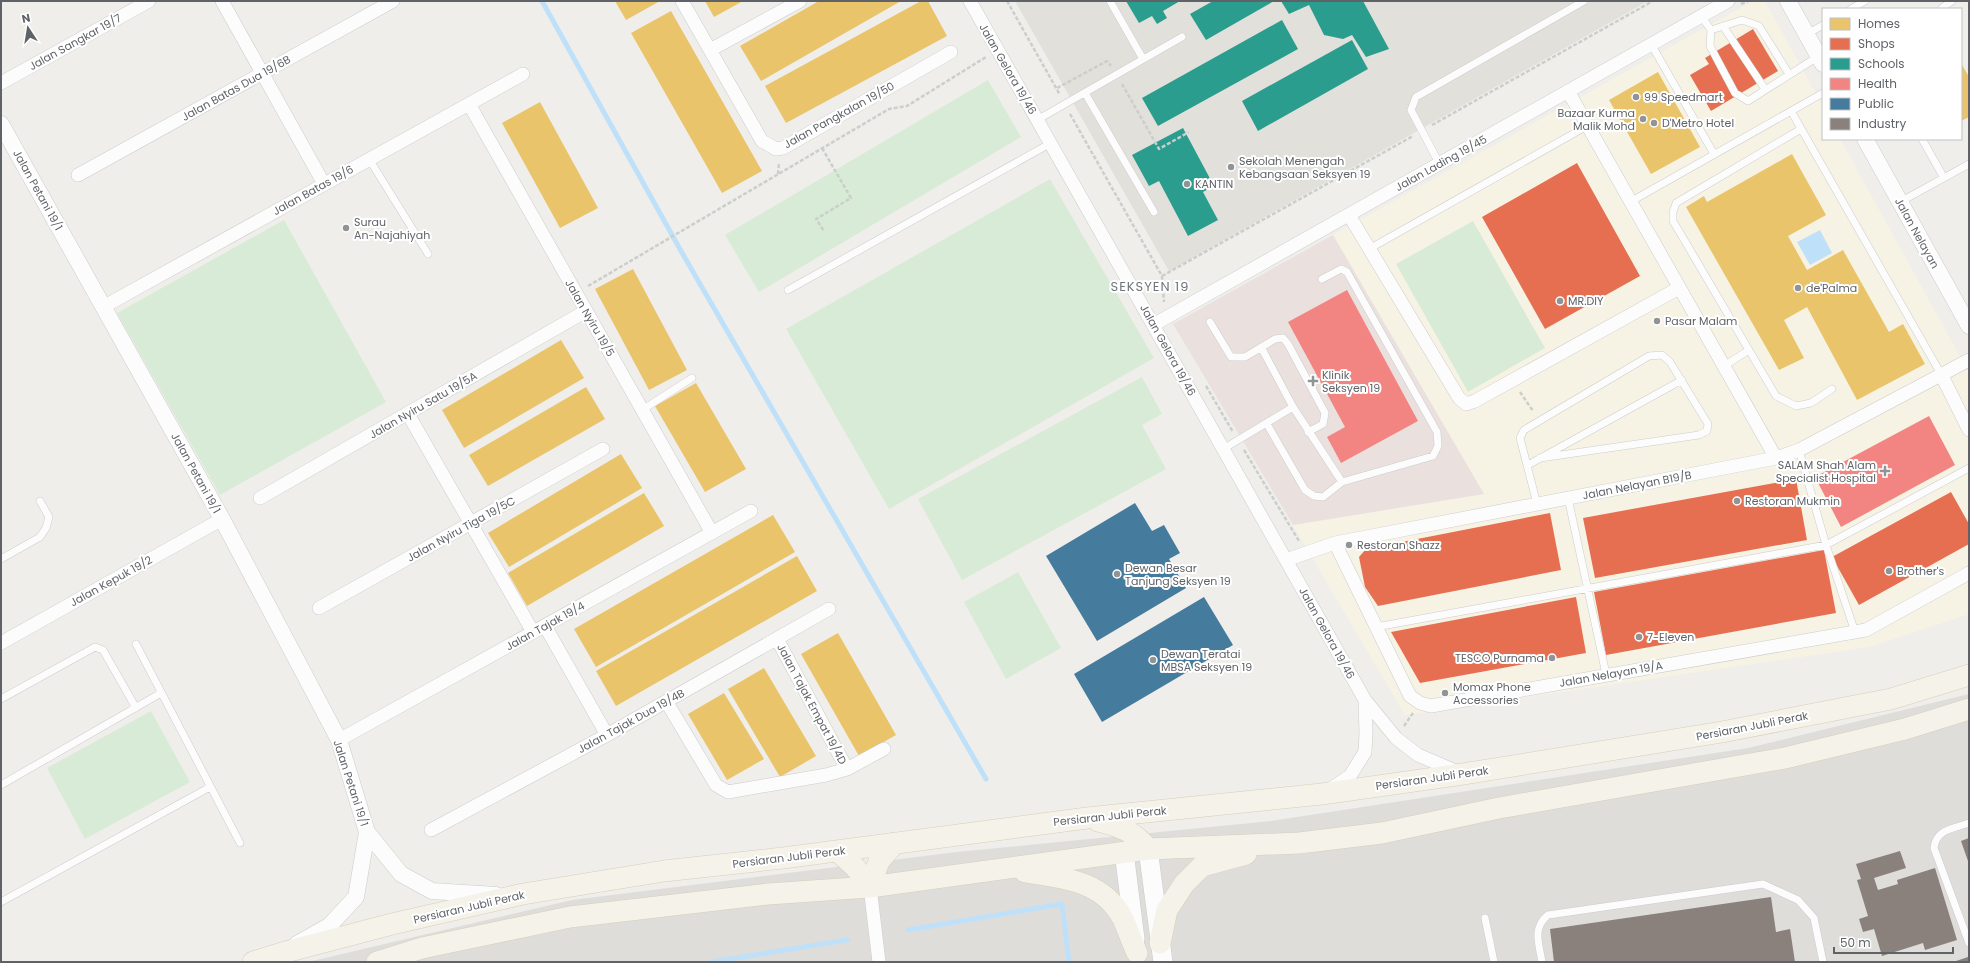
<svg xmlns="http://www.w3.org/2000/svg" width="1970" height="963" font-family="Poppins,sans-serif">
	<rect width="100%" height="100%" fill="#efeeea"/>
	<path fill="#f7f3e4" d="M1753,1h12l58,106v32h17l129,234v241l-100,33 -464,68 -112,-190 191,-31 -151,-259z"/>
	<path fill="#dfddda" d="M1969,694v268h-1661l264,-62 385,-48 314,-31 477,-73z"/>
	<path fill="#e2e0da" d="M1015,1h633l-479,270z"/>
	<path fill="#eae0de" d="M1333,235l151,259 -191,31 -120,-201z"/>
	<path fill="#d8ebd6" d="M988,80l33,57 -262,155 -34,-57z
		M1050,179l104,179 -265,151 -103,-180z
		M284,220l102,182 -166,93 -103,-182z
		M1473,221l72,127 -77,44 -72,-128z
		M1142,377l20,37 -20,11 24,44 -204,111 -44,-81z
		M1018,572l43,76 -55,31 -42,-77z
		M151,711l39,71 -105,57 -38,-71z"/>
	<path fill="#bfe0f9" d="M1820,230l12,23 -22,12 -13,-23z"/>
	<path fill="#e9c46a" d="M615,1h45l-34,19z
		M705,1h38l-29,16z
		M819,1h82l-140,80 -21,-35z
		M921,1h7l19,35 -161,87 -21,-37z
		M671,11l91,160 -40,22 -91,-160z
		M1961,63l8,14v40l-8,4z
		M1658,72l42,75 -49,27 -42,-74z
		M540,102l58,106 -38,20 -58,-105z
		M1792,154l34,61 -38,21 19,34 36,-20 46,82 14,-8 22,40 -68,36 -50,-93 -23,13 20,38 -25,12 -93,-163 18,-11 3,6z
		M633,269l54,101 -38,20 -54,-101z
		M561,340l23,38 -120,70 -22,-38z
		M696,383l50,86 -41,23 -50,-86z
		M586,387l19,32 -117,67 -19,-31z
		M621,454l21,34 -133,79 -21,-34z
		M644,493l20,33 -137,80 -19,-33z
		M773,515l22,37 -199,115 -22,-38z
		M797,556l20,35 -201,115 -20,-35z
		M838,633l58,102 -37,21 -58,-102z
		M764,668l52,88 -36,21 -52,-88z
		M724,693l40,66 -37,21 -39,-66z"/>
	<path fill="#e76f51" d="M1753,29l25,42 -67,40 -21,-36 19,-11 -4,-6z
		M1577,163l63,113 -95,53 -63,-112z
		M1796,479l11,61 -212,38 -12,-60z
		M1951,492l18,32v20l-110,61 -27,-48z
		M1550,513l11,57 -183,36 -13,-19 -6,-30 7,-8z
		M1824,550l12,63 -230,42 -12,-63z
		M1576,597l10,56 -166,30 -29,-51z"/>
	<path fill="#2a9d8f" d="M1126,1h54l-17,10 4,7 -10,6 -5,-8 -13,7z
		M1213,1h61l-68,39 -16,-26z
		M1281,1h82l26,48 -23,8 -14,-22 -9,4 -19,-4 -15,-30 -20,9z
		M1282,20l16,29 -140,77 -16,-28z
		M1352,40l16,29 -110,62 -16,-30z
		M1183,128l31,58 -11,6 15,28 -30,16 -29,-55 -10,5 -17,-31z"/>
	<path fill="#f28482" d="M1347,290l71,131 -77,42 -14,-26 18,-10 -57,-105z
		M1929,416l26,49 -114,62 -26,-50z"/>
	<path fill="#457b9d" d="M1135,503l17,28 12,-6 16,28 -11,6 17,29 -89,53 -51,-85z
		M1204,597l29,48 -131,77 -28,-48z"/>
	<path fill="#8a817c" d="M1969,838v26l-8,-23z
		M1900,851l6,17 -32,10 4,12 20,-6 -1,-4 38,-12 22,72 -32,10 -2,-7 -41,13 -8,-27 -11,3 -4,-13 9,-3 -11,-36 4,-1 -5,-15z
		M1771,897l5,35 14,-3 5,33h-241l-4,-33z
		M1968,957l1,5h-16z"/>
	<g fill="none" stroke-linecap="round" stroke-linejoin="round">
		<path stroke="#bfe0f9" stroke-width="5" d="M542,1l139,250 305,528
			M908,930l154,-26 7,58
			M711,962l136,-22"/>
		<g stroke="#cbcccc" stroke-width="8">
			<path id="service" d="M1110,1l33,58
				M1942,8l10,-7
				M1851,9l14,-8
				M1701,16l10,14 -1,16 25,47 13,8 71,-45
				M1723,26l42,63
				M1711,30l31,-10 17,6 30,48
				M1807,34l16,-9
				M1651,44l63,110
				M1085,93l69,119
				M1791,111l150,263
				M1037,120l145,-83
				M1801,129l-125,74 -3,9v9l103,175 20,10 15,-3 21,-14
				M1922,139l22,39
				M369,159l59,95
				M1439,163l-28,-53 5,-13 168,-96
				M1630,202l193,-109
				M1900,202l69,-38
				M1369,249l218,-123
				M788,290l263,-147
				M1210,322l21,35h14l30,-18 8,-1 5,6 37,69 -2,11 -15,8
				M1724,366l25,-16
				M1293,407l49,75
				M642,410l50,-32
				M1267,424l38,66 9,6 9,1 19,-15 91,-26 5,-10 -1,-14 -90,-160 -6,-3 -19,10
				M1223,449l70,-42 -32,-60
				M1799,450l27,95 29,87
				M1528,465l154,-85
				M1568,498l38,176
				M1537,504l-17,-66 4,-8 125,-74 13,-1 8,7 38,62 -1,7 -8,4 -159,23
				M1,559l39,-22 6,-9 3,-11 -9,-16
				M1376,627l450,-82 143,-77
				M136,644l104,199
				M1,699l94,-52 8,3 33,58
				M1,785l160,-92
				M1969,823c-16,6 -33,6 -35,25l35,95
				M1,902l209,-115
				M1485,918l9,44
				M1542,962c-3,-18 -10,-34 6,-47l215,-31 35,16 16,18 9,44"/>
		</g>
		<g stroke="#cbcccc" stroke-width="14">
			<path id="minor" d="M222,1l102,183
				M682,1l80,140 14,8 7,-1 168,-96
				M970,1l395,699 31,38 22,17 42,18
				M710,50l90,-49
				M1,83l148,-82
				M1568,91l208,367
				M469,104l243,429
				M78,175l315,-174
				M1349,215l110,183 7,6 9,-3 204,-113
				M103,307l420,-233
				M1153,325l575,-324
				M1941,374l28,56
				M408,414l125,218
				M260,498l326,-187
				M1335,543l75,153 10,7 11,3 435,-76 103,-57
				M1286,560l49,-17 441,-85 23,-8 170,-90
				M319,608l284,-159
				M545,626l62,109
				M777,639l70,130
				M1,643l221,-124
				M666,701l50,84 12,7 98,-17 21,-6 37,-20
				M339,740l412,-229
				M1329,790l21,-14 15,-24 1,-18 -1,-34
				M431,830l176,-95 222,-126
				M870,887l9,75"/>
		</g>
		<g stroke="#cbcccc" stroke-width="17">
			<path id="tertiary" d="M1788,1l35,63
				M1,124l221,395 117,221 28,92 34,42 31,17 64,4
				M1865,139l104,187
				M297,944l32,-18 27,-29 11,-65"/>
		</g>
		<g stroke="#cacacb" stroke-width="20">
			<path id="secondary" d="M1148,849l15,113
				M1124,852l11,87"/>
		</g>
		<g stroke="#d7ceb8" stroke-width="22">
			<path id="primary" d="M1098,821c21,5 36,10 50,28
				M837,851l18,16 15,20
				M1025,872c38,6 78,8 98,47 5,11 9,23 14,34
				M870,887l9,-26 16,-18
				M1160,943l7,-33 17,-26 18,-18 44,-12
				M253,962l29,-9 110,-29 131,-30 141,-23 119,-13 304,-40 235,-24 141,-20 259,-42 169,-33 78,-24
				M377,962l45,-14 148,-31 198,-23 102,-7 278,-38 151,-6 83,-10 117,-25 286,-50 120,-29 64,-20"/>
		</g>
		<path stroke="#cacfcc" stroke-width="2.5" stroke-dasharray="4 2" stroke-linecap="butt" d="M1007,1l53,94
			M1741,4l7,-3
			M1122,84l37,65 30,-17
			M1057,88l50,-27 4,5
			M1070,114l92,162 2,26
			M1432,125l221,-124
			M822,148l29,50 -35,21 8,12
			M778,174l1,-11
			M1162,276l251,-140
			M588,286l301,-177 18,-3 79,-49
			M1206,386l27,46
			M1520,392l13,19
			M1244,450l55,91
			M1404,726l9,-13"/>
		<use href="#service" stroke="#fdfcfc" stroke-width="7"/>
		<use href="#minor" stroke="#fdfcfc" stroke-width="13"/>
		<use href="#tertiary" stroke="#fdfcfc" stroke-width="16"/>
		<use href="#secondary" stroke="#fdfcfc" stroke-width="19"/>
		<use href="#primary" stroke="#f4f2e9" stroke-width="21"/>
	</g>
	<g fill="#919496" stroke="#fff" stroke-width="1.5">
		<circle cx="1636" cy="97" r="4"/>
		<circle cx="1643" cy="119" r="4"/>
		<circle cx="1654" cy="123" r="4"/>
		<circle cx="1231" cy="167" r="4"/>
		<circle cx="1187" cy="184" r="4"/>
		<circle cx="346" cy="228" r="4"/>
		<circle cx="1798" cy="288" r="4"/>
		<circle cx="1560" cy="301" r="4"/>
		<circle cx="1657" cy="321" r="4"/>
		<path d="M1311 375h4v4h4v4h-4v4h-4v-4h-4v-4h4z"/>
		<path d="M1883 465h4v4h4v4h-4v4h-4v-4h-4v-4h4z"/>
		<circle cx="1737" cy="501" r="4"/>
		<circle cx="1349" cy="545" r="4"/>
		<circle cx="1889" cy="571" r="4"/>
		<circle cx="1117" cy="574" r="4"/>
		<circle cx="1639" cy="637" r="4"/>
		<circle cx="1552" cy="658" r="4"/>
		<circle cx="1153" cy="660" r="4"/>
		<circle cx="1445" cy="693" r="4"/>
	</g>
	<g text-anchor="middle" stroke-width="4" stroke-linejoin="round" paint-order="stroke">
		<g font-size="11" fill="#5f6368" stroke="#fff">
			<text transform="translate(75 42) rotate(-29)" y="4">Jalan Sangkar 19/7</text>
			<text transform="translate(1008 69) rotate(60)" y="4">Jalan Gelora 19/46</text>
			<text transform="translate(236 88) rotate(-29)" y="4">Jalan Batas Dua 19/6B</text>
			<text transform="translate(839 115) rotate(-29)" y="4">Jalan Pangkalan 19/50</text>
			<text transform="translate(1441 163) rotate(-29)" y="4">Jalan Lading 19/45</text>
			<text transform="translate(38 190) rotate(61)" y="4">Jalan Petani 19/1</text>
			<text transform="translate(313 190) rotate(-29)" y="4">Jalan Batas 19/6</text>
			<text transform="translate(1917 233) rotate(61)" y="4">Jalan Nelayan</text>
			<text transform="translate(590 318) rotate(60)" y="4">Jalan Nyiru 19/5</text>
			<text transform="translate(1168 350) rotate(61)" y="4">Jalan Gelora 19/46</text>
			<text transform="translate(423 405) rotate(-30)" y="4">Jalan Nyiru Satu 19/5A</text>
			<text transform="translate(196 473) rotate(61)" y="4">Jalan Petani 19/1</text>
			<text transform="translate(1637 485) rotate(-11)" y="4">Jalan Nelayan B19/B</text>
			<text transform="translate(461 529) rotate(-29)" y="4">Jalan Nyiru Tiga 19/5C</text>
			<text transform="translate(111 581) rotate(-29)" y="4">Jalan Kepuk 19/2</text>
			<text transform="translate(545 626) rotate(-29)" y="4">Jalan Tajak 19/4</text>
			<text transform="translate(1327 633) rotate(61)" y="4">Jalan Gelora 19/46</text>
			<text transform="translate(1611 674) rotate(-10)" y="4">Jalan Nelayan 19/A</text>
			<text transform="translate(812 704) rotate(62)" y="4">Jalan Tajak Empat 19/4D</text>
			<text transform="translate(631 721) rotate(-29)" y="4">Jalan Tajak Dua 19/4B</text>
			<text transform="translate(1752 726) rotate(-11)" y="4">Persiaran Jubli Perak</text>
			<text transform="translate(1432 778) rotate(-8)" y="4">Persiaran Jubli Perak</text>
			<text transform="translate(351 783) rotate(72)" y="4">Jalan Petani 19/1</text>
			<text transform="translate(1110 816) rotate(-6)" y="4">Persiaran Jubli Perak</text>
			<text transform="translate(789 857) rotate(-7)" y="4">Persiaran Jubli Perak</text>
			<text transform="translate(469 907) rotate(-13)" y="4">Persiaran Jubli Perak</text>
		</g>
		<g font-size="11" fill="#5f6368" stroke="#fff" text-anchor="start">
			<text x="1644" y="101">99 Speedmart</text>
			<text x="1635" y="117" text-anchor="end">Bazaar Kurma<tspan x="1635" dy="13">Malik Mohd</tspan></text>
			<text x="1662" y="127">D'Metro Hotel</text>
			<text x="1239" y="165">Sekolah Menengah<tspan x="1239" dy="13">Kebangsaan Seksyen 19</tspan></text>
			<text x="1195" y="188">KANTIN</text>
			<text x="354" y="226">Surau<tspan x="354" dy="13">An-Najahiyah</tspan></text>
			<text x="1806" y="292">de'Palma</text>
			<text x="1568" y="305">MR.DIY</text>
			<text x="1665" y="325">Pasar Malam</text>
			<text x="1322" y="379">Klinik<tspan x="1322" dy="13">Seksyen 19</tspan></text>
			<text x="1876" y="469" text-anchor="end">SALAM Shah Alam<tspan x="1876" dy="13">Specialist Hospital</tspan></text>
			<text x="1745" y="505">Restoran Mukmin</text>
			<text x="1357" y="549">Restoran Shazz</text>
			<text x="1125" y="572">Dewan Besar<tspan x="1125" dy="13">Tanjung Seksyen 19</tspan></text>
			<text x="1897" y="575">Brother's</text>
			<text x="1647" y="641">7-Eleven</text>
			<text x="1161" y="658">Dewan Teratai<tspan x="1161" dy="13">MBSA Seksyen 19</tspan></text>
			<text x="1544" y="662" text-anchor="end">TESCO Purnama</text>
			<text x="1453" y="691">Momax Phone<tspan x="1453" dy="13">Accessories</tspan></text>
		</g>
		<g font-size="13" letter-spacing="1" fill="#70757a" stroke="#fff">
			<text x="1150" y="291">SEKSYEN 19</text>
		</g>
	</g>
	<rect width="1970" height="963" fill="none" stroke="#5f6368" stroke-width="4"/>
	<rect x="1822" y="8" width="140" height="132" fill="#ffffff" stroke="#bfc1c3"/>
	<rect x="1830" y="18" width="20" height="12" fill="#e9c46a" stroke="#bfc1c3"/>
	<text x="1858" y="28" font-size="12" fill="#5f6368">Homes</text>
	<rect x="1830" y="38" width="20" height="12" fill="#e76f51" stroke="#bfc1c3"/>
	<text x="1858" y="48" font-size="12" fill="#5f6368">Shops</text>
	<rect x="1830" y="58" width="20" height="12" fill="#2a9d8f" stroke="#bfc1c3"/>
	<text x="1858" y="68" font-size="12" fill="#5f6368">Schools</text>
	<rect x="1830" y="78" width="20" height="12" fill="#f28482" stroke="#bfc1c3"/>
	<text x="1858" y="88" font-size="12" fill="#5f6368">Health</text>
	<rect x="1830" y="98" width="20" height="12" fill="#457b9d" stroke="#bfc1c3"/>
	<text x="1858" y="108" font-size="12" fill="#5f6368">Public</text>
	<rect x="1830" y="118" width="20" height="12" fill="#8a817c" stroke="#bfc1c3"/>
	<text x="1858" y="128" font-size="12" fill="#5f6368">Industry</text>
	<g transform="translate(28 28) rotate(348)" stroke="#ffffff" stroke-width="3" paint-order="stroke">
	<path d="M0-3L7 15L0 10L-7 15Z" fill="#5f6368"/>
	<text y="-6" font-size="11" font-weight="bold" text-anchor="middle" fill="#5f6368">N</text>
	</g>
	<path d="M1834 947v6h119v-6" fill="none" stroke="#5f6368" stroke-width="2"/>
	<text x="1840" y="947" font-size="12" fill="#5f6368" stroke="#ffffff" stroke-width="3" paint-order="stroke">50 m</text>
</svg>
